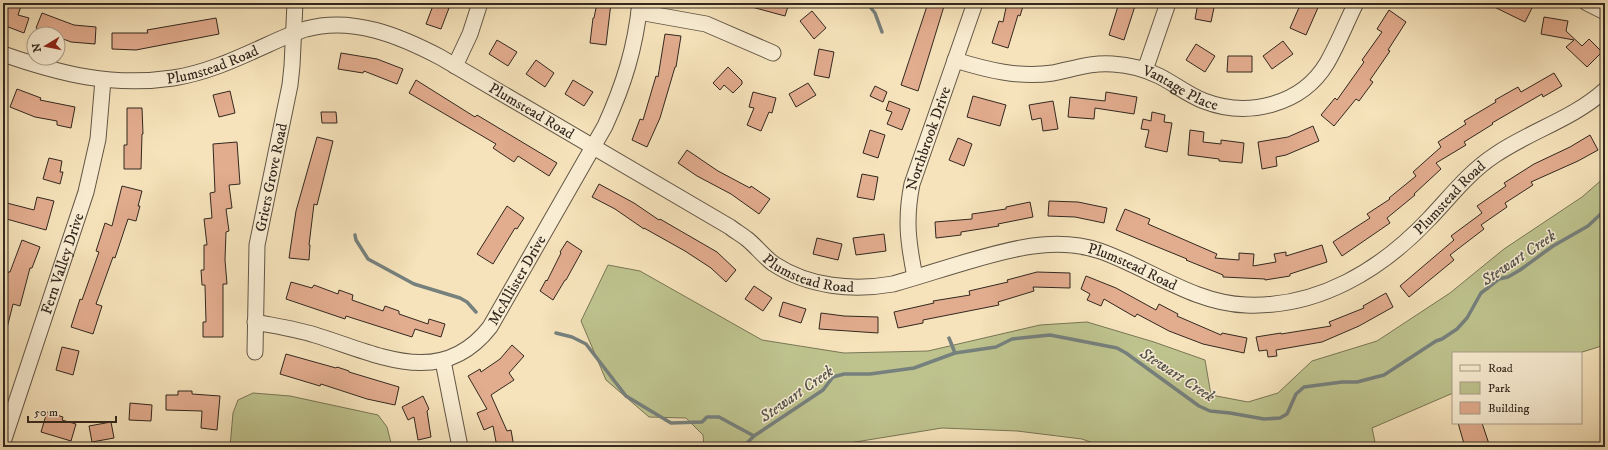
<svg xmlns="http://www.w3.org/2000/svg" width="1608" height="450" font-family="'IM FELL DW Pica',serif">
	<rect width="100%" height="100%" fill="#f6e3bb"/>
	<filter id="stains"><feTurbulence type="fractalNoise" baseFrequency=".005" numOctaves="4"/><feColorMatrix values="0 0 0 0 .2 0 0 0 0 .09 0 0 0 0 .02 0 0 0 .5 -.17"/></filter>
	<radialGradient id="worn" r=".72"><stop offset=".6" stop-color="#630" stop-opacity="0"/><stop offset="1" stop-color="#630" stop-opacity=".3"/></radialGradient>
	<path fill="#bec38e" stroke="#787656" d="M1605,177v168l-26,8h-126v40l-81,35 4,19h-272l-22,-8 -65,-8 -75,-3 -93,15 -9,4h-136l-1,-12 -17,-17 -37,-1 -43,-37 -25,-59 27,-56 32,6 122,69 82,13 84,-2 112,-26 47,-3 67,20 51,18 6,35 37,7 30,-9 34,-32 65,-20 73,-48 54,-44 78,-52z
		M253,393l37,3 88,19 9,12 5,20h-162l3,-34 5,-13z"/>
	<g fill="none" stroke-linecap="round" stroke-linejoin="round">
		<path stroke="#76807d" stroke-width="3.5" d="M867,3l8,10 7,19
			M355,235l1,5 12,19 46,25 46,14 7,4 9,10
			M556,333l16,4 14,7 40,52 45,27 31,-1 5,-5h12l35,19
			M949,338l6,15
			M743,447l11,-11 69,-46 10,-13 11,-3h26l44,-6 41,-15 41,-6 16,-8 38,-4 67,13 9,5 73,53 11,5 20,2 34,6 16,-1 7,-4 9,-20 8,-7 38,-5h15l27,-7 52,-34 6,-2 15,-10 10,-11 14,-25 8,-6 10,-8 9,-2 12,-7 33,-24 35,-20 17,-16"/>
	</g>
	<path fill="#e2ac8e" stroke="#32281f" d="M7,3h15l-4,12 11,3 -5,15 -21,-8v-11z
		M434,3l15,5 -8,21 -15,-5z
		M597,3h14l-5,42 -16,-2 3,-25h1z
		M748,3h41l-4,13 -37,-10z
		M928,3h17l-27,88 -17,-6z
		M1007,3h17l-4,13 -2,-1 -10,33 -16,-5 7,-22 4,1z
		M1119,3h17l-12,37 -15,-5z
		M1198,3h17l-4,19 -16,-3z
		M1301,3h19l-14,32 -16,-7z
		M1486,3h36l10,5 -7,14z
		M1389,10l17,12 -18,28 2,1 -20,29 3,2 -14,19 -3,-2 -22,27 -13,-11 14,-17 2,2 27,-38 -2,-2 20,-28 -5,-3z
		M812,11l14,17 -12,11 -14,-18z
		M42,13l32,12 22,2 -1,17 -24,-2 -13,-5v-3h-8l-14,-6z
		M1544,17l24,4 -2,10 16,15 7,-7 13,13 -15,15 -21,-20 8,-7 -33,-6z
		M216,18l3,16 -83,16 -24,-1v-16h36l-1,-3z
		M665,34l16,2 -5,31h-1l-15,51 -13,29 -15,-7 8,-21 3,1 13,-44 2,1z
		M497,40l20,12 -9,14 -19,-12z
		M1283,41l10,13 -21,15 -9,-13z
		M1196,44l19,12 -10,16 -19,-12z
		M819,49l15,3 -5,26 -15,-3z
		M341,53l36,6 26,10 -6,15 -33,-13 -1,2 -25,-4z
		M1228,56h24v16h-25z
		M536,60l18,13 -9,14 -19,-13z
		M728,67l14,14v3l-9,9 -9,-8 -4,5 -7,-7z
		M1554,73l8,13 -19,11 -1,-3 -50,29 1,1 -29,18 2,3 -30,18 5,6 -27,25 1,1 -28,23 3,5 -48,33 -9,-14 37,-24 -3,-4 23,-15 -1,-1 27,-22 -3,-4 28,-25 -3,-5 28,-18 -2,-3 32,-19 -1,-2 23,-13 3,5z
		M416,80l59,37 2,-2 80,48 -8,13 -31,-20 -4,6 -21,-14 3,-4 -87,-51z
		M573,80l20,12 -9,14 -19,-12z
		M808,83l8,12 -20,12 -7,-13z
		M875,86l12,6 -4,10 -13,-6z
		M17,89l24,9 -1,2 35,7 -4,21 -14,-3v-4l-22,-4 -25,-10z
		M230,91l5,22 -16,4 -6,-22z
		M753,92l23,6 -4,15 -3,-1 -8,19 -14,-6 7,-17 -5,-1z
		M1106,92l31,5 -3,17 -39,-6 -1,11 -26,-2 2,-20 35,4z
		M973,96l33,9 -6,21 -33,-9z
		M889,101l21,8 -8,21 -15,-6 5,-12 -6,-2z
		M1053,101l5,28 -15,2 -2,-13 -9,2 -3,-15z
		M127,108h15l1,26h-1l-1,35h-17v-24h3z
		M321,112h15l1,11h-15z
		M1152,112l13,3 -1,7 8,1 -5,29 -22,-5 4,-17 -8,-1 2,-10 8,2z
		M1313,126l6,15 -33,14 -10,2 1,9 -15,3 -4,-27 30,-5z
		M870,130l15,5 -7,23 -15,-5z
		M1190,130l14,2 -1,10 18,2v-4l23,3 -2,20 -23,-2v-2l-31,-4z
		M1590,135l8,15 -20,11 -47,21 2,3 -28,18 2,4 -26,18 3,4 -34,26 4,5 -45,37 -9,-11 54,-46 -3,-4 31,-23 -5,-7 29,-20 -2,-3 30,-19 36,-17z
		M317,137l16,4 -16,64 -3,-1 -5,41h1l-1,15 -20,-2 7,-47z
		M958,138l14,6 -8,22 -15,-6z
		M237,142l3,42 -11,1 3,23 -6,1 3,22 -3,1 -1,28 2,24h-4v53h-20v-15h3l-1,-37h-3l-1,-15h3v-25h3l-3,-26 8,-1 -2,-25 5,-1 -2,-48z
		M687,150l31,21 32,17 1,-2 19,13 -11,15 -28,-20 -34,-18 -19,-13z
		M49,158l13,3 -2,11h3l-3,12 -17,-5z
		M862,174l16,3 -4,23 -17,-3z
		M599,184l35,19 25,17 1,-1 57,33 19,18 -10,12 -15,-14 -26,-17 -41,-23v1l-29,-20 -23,-12z
		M122,186l20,5 -4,15h2l-4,15 -8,-2 -13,39 -2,-1 -17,47 6,2 -9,28 -22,-7 9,-28 2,1 17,-48 -3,-1 9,-28 7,3z
		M37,197l17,4 -8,29 -43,-12v-16l31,8z
		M1049,201l29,1 29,6 -3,15 -29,-6 -27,-1z
		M1030,202l3,15 -35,7 1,2 -38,6v3l-25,3 -1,-16 37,-3v-5l34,-5v-2z
		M507,206l17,12 -7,11 -2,-1 -22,36 -16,-10z
		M1125,209l25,10 -2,5 69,30 -2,4 24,2v-7l15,1 -1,12 23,-4 -2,-8 12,-2v4l36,-11 5,17 -37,12v2l-25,4v-1l-42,-2v-2l-37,-15 1,-1 -71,-29z
		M884,234l2,17 -30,4 -3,-17z
		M817,238l25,6 -4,16 -25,-6z
		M22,240l18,7 -8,21h-2l-10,38 -7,-2 -7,28 -3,-1v-29l3,-13h-3l5,-17h2z
		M567,241l15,10 -16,29h-1l-12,20 -13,-9 6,-11 1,1 14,-28 -1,-1z
		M1037,272l33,1v15l-37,-1 1,4 -36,11 1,3 -76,15v3l-25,5 -4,-16 40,-9 -1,-2 37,-6 -1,-4 39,-9 -1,-2z
		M1086,276l30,12 40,22 3,-6 19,10 -1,2 44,19 1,-2 25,5 -3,15 -41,-9 -34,-13 -32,-17 -2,3 -31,-18 -3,7 -14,-6 3,-6 -9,-5z
		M291,282l21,6 2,-3 24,9 1,-4 14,5 -1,5 31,11 2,-5 14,5v3l29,10 1,-5 16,5 -4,13 -26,-8 -3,8 -66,-21 -1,3 -59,-20z
		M754,286l18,12 -9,13 -18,-12z
		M1386,293l7,14 -34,19 -37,16 -46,8 1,6 -9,1 -1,-7 -8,1 -3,-14 25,-4v1l50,-8 -2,-4 35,-14 -1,-2z
		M783,302l23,7 -5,14 -22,-7z
		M821,313l23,3 34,1v16l-59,-4z
		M512,345l12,11 -15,17 5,7 -23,15 16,36 4,-1 3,17h-17l-4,-21 -9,4 -7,-17 10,-4 -19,-33 12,-7 1,3 19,-13z
		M62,347l17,4 -6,24 -17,-5z
		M286,354l50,14 1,-1 12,4v1l50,15 -4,18 -28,-6 -46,-15 -1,2 -40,-12z
		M178,391h14v3l28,2 -3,34 -16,-2 1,-17 -36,-1v-15h12z
		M423,396l6,13 -2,2 4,26 -13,3 -4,-23 -6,3 -6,-13z
		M130,403l22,2 -1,16 -22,-1z
		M47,412l16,5 -1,3 14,4 -5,17 -30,-9z
		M111,422l3,16 -22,4 -3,-16z
		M1458,423h24l8,24h-25z"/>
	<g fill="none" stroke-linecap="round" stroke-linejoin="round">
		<g stroke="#635746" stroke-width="17">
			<g id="minor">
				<path d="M1587,3l18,9"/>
				<path d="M639,12l67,12 67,29"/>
				<path id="s1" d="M3,54c57,20 109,33 170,24 33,-5 63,-19 94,-33 13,-6 26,-12 39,-16 46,-13 94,7 134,28l290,170c5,4 12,8 17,12 10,8 17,18 27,25 35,23 79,27 119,20 25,-7 49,-15 73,-22 44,-13 89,-26 134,-11 49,17 93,52 146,54 72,3 135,-35 183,-86 21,-22 40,-47 66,-64 35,-24 78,-36 110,-65"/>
				<path id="s2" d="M955,60c32,10 64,18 98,13 20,-4 40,-11 60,-9 16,1 32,5 46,12 16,8 29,19 45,25 44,17 98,4 123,-38 11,-19 19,-40 29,-60"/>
				<path d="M455,66l15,-32 10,-31"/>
				<path d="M1145,70l23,-67"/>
				<path id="s3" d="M915,277c-7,-35 -10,-58 -3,-93l63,-181"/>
				<path id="s4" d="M255,322c20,4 41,7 60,13 62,19 126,55 175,-8l115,-201c19,-42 30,-77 35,-123"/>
				<path id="s5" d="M255,352l2,-107 33,-160 2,-19 3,-63"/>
				<path d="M443,361l17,86"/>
				<path id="s6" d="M3,442l83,-250 12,-53 5,-59"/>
			</g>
		</g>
		<use href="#minor" stroke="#f9edd3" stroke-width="15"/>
	</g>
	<g text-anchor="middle" stroke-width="3" stroke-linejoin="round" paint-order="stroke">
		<g font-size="15" fill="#32281f" stroke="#f9edd3">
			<text dy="5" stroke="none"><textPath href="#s1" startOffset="215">Plumstead Road</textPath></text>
			<text dy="5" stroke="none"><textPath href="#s2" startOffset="233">Vantage Place</textPath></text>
			<text dy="5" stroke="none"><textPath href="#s1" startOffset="562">Plumstead Road</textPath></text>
			<text dy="5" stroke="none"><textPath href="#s3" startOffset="142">Northbrook Drive</textPath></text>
			<text dy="5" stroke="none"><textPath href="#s5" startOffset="176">Griers Grove Road</textPath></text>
			<text dy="5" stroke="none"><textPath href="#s1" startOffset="1581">Plumstead Road</textPath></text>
			<text dy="5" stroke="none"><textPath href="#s6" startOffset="188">Fern Valley Drive</textPath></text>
			<text dy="5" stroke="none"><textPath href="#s1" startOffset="1222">Plumstead Road</textPath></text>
			<text dy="5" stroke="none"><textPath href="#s1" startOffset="886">Plumstead Road</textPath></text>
			<text dy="5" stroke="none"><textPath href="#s4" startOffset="306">McAllister Drive</textPath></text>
		</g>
		<g font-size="16" font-style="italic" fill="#54544e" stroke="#f9edd3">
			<text transform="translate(1518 257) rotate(-34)" y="6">Stewart Creek</text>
			<text transform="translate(1178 374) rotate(33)" y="6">Stewart Creek</text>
			<text transform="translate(796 393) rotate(-35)" y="6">Stewart Creek</text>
		</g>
	</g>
	<rect width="1608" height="450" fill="none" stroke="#f6e3bb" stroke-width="16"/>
	<rect x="4" y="4" width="1600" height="442" fill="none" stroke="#32281f" stroke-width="2"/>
	<rect x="8" y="8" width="1592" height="434" fill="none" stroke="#32281f"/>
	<rect x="1452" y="352" width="130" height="72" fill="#f9edd3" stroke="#a99e8b"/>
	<rect x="1460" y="365" width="20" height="6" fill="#f9edd3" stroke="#a99e8b"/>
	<text x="1488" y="372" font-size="12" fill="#32281f">Road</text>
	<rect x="1460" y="382" width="20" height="12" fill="#bec38e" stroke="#a99e8b"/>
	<text x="1488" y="392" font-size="12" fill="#32281f">Park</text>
	<rect x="1460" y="402" width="20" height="12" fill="#e2ac8e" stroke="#a99e8b"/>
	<text x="1488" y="412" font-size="12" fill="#32281f">Building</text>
	<g transform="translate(46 46) rotate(260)"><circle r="19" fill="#f9edd3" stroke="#a99e8b"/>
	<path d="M0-3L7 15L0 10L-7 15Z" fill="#8f2418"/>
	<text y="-6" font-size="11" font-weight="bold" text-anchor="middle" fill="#32281f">N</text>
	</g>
	<path d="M28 416v6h88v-6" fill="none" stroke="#32281f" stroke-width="2"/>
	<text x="34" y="416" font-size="12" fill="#32281f" stroke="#f9edd3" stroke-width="3" paint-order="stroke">50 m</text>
	<rect width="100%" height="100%" filter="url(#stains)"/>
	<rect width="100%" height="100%" fill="url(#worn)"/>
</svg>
